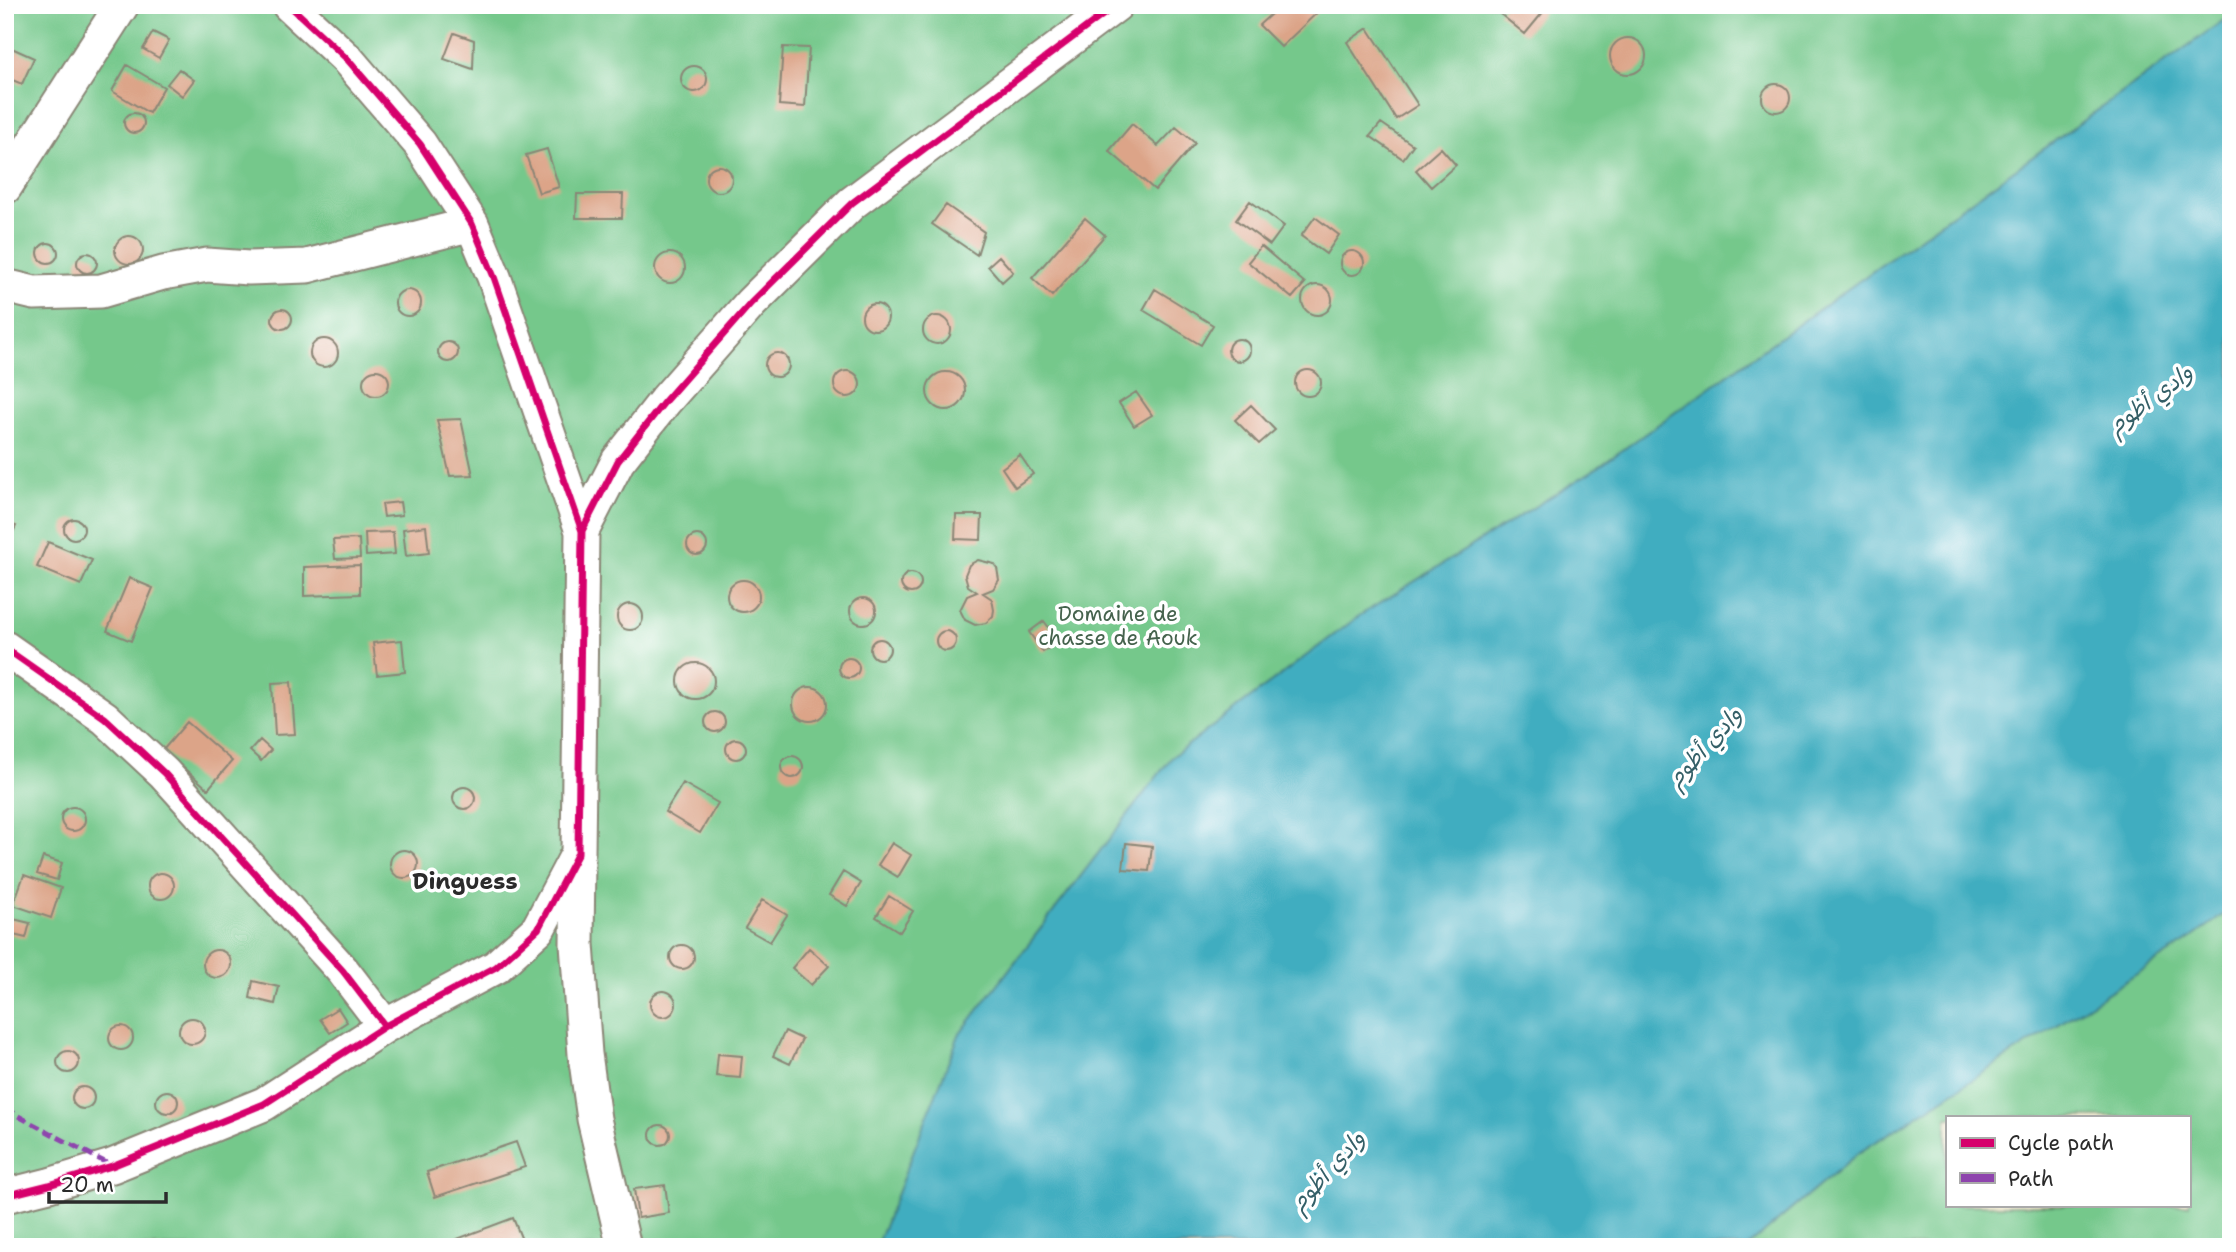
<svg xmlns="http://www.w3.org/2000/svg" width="2236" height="1252" font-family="'Shantell Sans','Playpen Sans Arabic',sans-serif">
	<rect width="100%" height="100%" fill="#fff"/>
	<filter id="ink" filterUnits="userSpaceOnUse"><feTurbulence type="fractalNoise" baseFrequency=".0143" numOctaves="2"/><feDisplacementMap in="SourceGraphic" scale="14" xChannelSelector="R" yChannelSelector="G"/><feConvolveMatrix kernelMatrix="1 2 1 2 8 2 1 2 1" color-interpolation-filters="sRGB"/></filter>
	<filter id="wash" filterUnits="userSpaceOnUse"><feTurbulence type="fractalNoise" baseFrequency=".00686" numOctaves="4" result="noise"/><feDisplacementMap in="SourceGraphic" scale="28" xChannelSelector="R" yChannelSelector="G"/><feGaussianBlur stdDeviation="1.57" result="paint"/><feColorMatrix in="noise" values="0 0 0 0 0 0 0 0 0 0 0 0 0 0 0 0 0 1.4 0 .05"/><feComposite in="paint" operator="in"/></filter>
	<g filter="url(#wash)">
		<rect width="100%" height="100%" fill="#e9e2c1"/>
		<path fill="#75c88b" stroke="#507a5b" stroke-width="2" fill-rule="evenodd" d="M5,5h2226v1242h-2226zM1947,1117h242v88h-242z"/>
		<path fill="#41adc0" stroke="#366c76" stroke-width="2" d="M2231,15v894l-46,34 -328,211 -110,93h-871l83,-212 213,-278 187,-141 241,-150z"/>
		<g id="blocks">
			<path fill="#dca488" d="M1281,5h37l3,4 -40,38 -22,-22z
				M1505,5h32l7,6 -19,23 -26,-21z
				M1368,28l50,77 -22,14 -49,-77z
				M153,32l16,8 -10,18 -16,-9z
				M454,33l20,7 -1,29 -29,-10z
				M1610 56a18 18 0 1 1 36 0a18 18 0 1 1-36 0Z
				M5,45l29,13 -12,26 -17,-7z
				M783,47l26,1 -4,59 -26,-2z
				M127,65l37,22 -15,26 -37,-22z
				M681 79a13 13 0 1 1 26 0a13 13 0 1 1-26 0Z
				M179,69l15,11 -12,16 -15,-12z
				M1762 98a14 14 0 1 1 28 0a14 14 0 1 1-28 0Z
				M124 123a10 10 0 1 1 20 0a10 10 0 1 1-20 0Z
				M1381,123l32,22 -10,14 -33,-23z
				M1132,124l26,22 18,-19 19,16 -40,47 -46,-39z
				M1441,148l15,17 -25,22 -15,-17z
				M547,149l12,38 -20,6 -13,-38z
				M706 179a13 13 0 1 1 26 0a13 13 0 1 1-26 0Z
				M577,194h46l-1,24h-46z
				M1250,201l34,25 -14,19 -34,-25z
				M946,205l38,27 -7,23 -45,-31z
				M1315,217l24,18 -13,19 -25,-18z
				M1085,218l20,17 -53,61 -20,-18z
				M115 250a14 14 0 1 1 28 0a14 14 0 1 1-28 0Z
				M38 253a10 10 0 1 1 20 0a10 10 0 1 1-20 0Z
				M1261,246l44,37 -13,15 -44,-36z
				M1340 263a12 12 0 1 1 24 0a12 12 0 1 1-24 0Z
				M77 263a10 10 0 1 1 20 0a10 10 0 1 1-20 0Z
				M655 268a15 15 0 1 1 30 0a15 15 0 1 1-30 0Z
				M999,256l14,16 -11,10 -14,-16z
				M1302 300a15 15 0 1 1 30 0a15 15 0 1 1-30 0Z
				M1155,289l58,36 -12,20 -58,-35z
				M395 303a13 13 0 1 1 26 0a13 13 0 1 1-26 0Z
				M862 317a13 13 0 1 1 26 0a13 13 0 1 1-26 0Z
				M272 319a10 10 0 1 1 20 0a10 10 0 1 1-20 0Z
				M923 330a14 14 0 1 1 28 0a14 14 0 1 1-28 0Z
				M310 353a14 14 0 1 1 28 0a14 14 0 1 1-28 0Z
				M1228 350a11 11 0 1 1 22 0a11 11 0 1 1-22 0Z
				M438 352a10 10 0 1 1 20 0a10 10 0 1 1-20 0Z
				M765 365a12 12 0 1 1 24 0a12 12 0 1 1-24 0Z
				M1295 383a13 13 0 1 1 26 0a13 13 0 1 1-26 0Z
				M363 383a13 13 0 1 1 26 0a13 13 0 1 1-26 0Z
				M834 384a13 13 0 1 1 26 0a13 13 0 1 1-26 0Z
				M927 391a19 19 0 1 1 38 0a19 19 0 1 1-38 0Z
				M1136,392l16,23 -18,11 -15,-23z
				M1251,405l24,25 -16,14 -24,-24z
				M461,419l12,56 -23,1 -13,-56z
				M1020,455l13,19 -18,13 -13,-19z
				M400,502l2,13 -18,2 -2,-13z
				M956,515h26l-1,25 -26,-1z
				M64 529a10 10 0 1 1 20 0a10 10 0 1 1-20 0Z
				M5,522l11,4 -11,23z
				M426,526l3,27 -23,3 -3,-27z
				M393,532l2,22 -29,2 -1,-23z
				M687 545a10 10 0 1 1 20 0a10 10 0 1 1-20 0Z
				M359,539l1,19 -25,1 -2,-19z
				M48,542l44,18 -11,25 -44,-18z
				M978,560l16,4 3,4 2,12 -6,9 -10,4 9,6 2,11 -1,6 -7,7 -11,2 -10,-5 -5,-10 7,-14 10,-4 -9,-6 -3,-11 4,-10z
				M360,565v29l-56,2v-29z
				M901 583a10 10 0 1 1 20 0a10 10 0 1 1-20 0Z
				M129,578l24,10 -22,53 -24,-10z
				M727 596a16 16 0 1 1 32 0a16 16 0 1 1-32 0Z
				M850 611a13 13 0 1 1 26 0a13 13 0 1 1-26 0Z
				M617 617a13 13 0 1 1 26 0a13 13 0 1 1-26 0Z
				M1044,621l15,20 -16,11 -14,-20z
				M936 641a10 10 0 1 1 20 0a10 10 0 1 1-20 0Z
				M870 649a10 10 0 1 1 20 0a10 10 0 1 1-20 0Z
				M402,640l3,32 -28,3 -4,-32z
				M839 668a10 10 0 1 1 20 0a10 10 0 1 1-20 0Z
				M678 681a18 18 0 1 1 36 0a18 18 0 1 1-36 0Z
				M291,682l4,52 -20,1 -3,-52z
				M793 704a17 17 0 1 1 34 0a17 17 0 1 1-34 0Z
				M705 722a10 10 0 1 1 20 0a10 10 0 1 1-20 0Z
				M187,722l45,39 -24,28 -45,-39z
				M726 749a10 10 0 1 1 20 0a10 10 0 1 1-20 0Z
				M260,740l11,10 -10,11 -11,-10z
				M781 767a11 11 0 1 1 22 0a11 11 0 1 1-22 0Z
				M683,783l35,20 -18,30 -35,-21z
				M453 798a11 11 0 1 1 22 0a11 11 0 1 1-22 0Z
				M61 819a12 12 0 1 1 24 0a12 12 0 1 1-24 0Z
				M892,843l19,12 -13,22 -20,-12z
				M1126,843l26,3 -3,25 -26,-2z
				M390 864a14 14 0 1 1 28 0a14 14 0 1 1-28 0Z
				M43,857l19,6 -5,17 -20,-6z
				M843,872l18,11 -14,23 -18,-11z
				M148 886a13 13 0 1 1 26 0a13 13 0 1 1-26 0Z
				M24,875l37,13 -10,30 -38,-13z
				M889,896l24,15 -13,21 -24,-15z
				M762,900l25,15 -17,27 -25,-14z
				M9,918l21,5 -4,15 -21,-5z
				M670 957a12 12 0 1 1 24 0a12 12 0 1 1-24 0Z
				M809,948l20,18 -18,19 -19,-17z
				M203 964a14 14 0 1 1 28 0a14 14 0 1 1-28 0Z
				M253,981l26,6 -4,17 -25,-6z
				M650 1004a13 13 0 1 1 26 0a13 13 0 1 1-26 0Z
				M338,1008l9,14 -17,11 -10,-14z
				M179 1031a13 13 0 1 1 26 0a13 13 0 1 1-26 0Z
				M109 1038a12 12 0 1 1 24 0a12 12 0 1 1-24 0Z
				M785,1031l17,8 -12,25 -17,-8z
				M57 1062a11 11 0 1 1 22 0a11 11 0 1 1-22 0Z
				M718,1054l24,2 -2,22 -24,-2z
				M72 1098a11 11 0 1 1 22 0a11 11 0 1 1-22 0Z
				M156 1102a11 11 0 1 1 22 0a11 11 0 1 1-22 0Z
				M650 1135a10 10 0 1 1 20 0a10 10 0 1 1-20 0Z
				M516,1142l9,25 -90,30 -8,-25z
				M665,1185l4,28 -31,5 -4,-29z
				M513,1218l9,22 -17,7h-54l-2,-5z"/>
		</g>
	</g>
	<g filter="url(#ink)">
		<use href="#blocks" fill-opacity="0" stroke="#8a8676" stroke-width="2"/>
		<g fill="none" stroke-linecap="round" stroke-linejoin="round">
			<g stroke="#8a8676" stroke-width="37">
				<path id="minor" d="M289,5l58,54 73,85 52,80 22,53 88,254
					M5,187l117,-182
					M5,286l29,7 67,-2 62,-18 44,-8 42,3 58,-2 165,-42
					M5,648l100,70 59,55 179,198 42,55
					M578,859l-1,85 8,110 9,65 30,128
					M5,1196l44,-11 63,-19 152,-62 121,-78 111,-59 42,-38 40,-76 4,-322 36,-70 47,-60 86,-98 101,-100 264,-198"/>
			</g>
			<use href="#minor" stroke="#fff" stroke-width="33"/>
			<path stroke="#8e44ad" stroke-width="5" stroke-dasharray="10 5" stroke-linecap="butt" d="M5,1109l107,57"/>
			<g stroke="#fff" stroke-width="11">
				<path id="cycleway" d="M289,5l58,54 73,85 52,80 22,53 88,254
					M5,648l100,70 59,55 179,198 42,55
					M5,1196l44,-11 63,-19 152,-62 121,-78 111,-59 42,-38 40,-76 4,-322 36,-70 47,-60 86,-98 101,-100 264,-198"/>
			</g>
			<use href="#cycleway" stroke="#d6006c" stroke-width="7"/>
		</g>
	</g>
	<g text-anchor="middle" stroke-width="7" stroke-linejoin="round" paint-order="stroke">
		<g font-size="21" fill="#45624d" stroke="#fff">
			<text x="1118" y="621">Domaine de<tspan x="1118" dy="24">chasse de Aouk</tspan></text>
		</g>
		<g font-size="23" font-style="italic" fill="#345f67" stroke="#fff">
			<text transform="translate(2150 399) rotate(-37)" y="8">وادي أظوم</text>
			<text transform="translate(1704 747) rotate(-48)" y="8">وادي أظوم</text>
			<text transform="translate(1327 1171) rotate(-48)" y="8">وادي أظوم</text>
		</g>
		<g font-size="23" font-weight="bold" fill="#2b2b2b" stroke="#fff">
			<text x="465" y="889">Dinguess</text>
		</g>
	</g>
	<rect width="2236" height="1252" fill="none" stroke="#fff" stroke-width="28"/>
	<rect x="1946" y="1116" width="245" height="91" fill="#ffffff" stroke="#aaaaaa" stroke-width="2"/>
	<rect x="1960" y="1138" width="35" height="10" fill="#d6006c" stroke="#aaaaaa" stroke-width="2"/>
	<text x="2008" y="1150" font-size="21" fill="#2b2b2b">Cycle path</text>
	<rect x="1960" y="1173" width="35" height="10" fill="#8e44ad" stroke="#aaaaaa" stroke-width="2"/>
	<text x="2008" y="1186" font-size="21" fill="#2b2b2b">Path</text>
	<path d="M49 1192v10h117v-10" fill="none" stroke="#2b2b2b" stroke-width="3.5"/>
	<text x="60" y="1192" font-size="21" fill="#2b2b2b" stroke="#ffffff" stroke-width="5" paint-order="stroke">20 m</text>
</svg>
